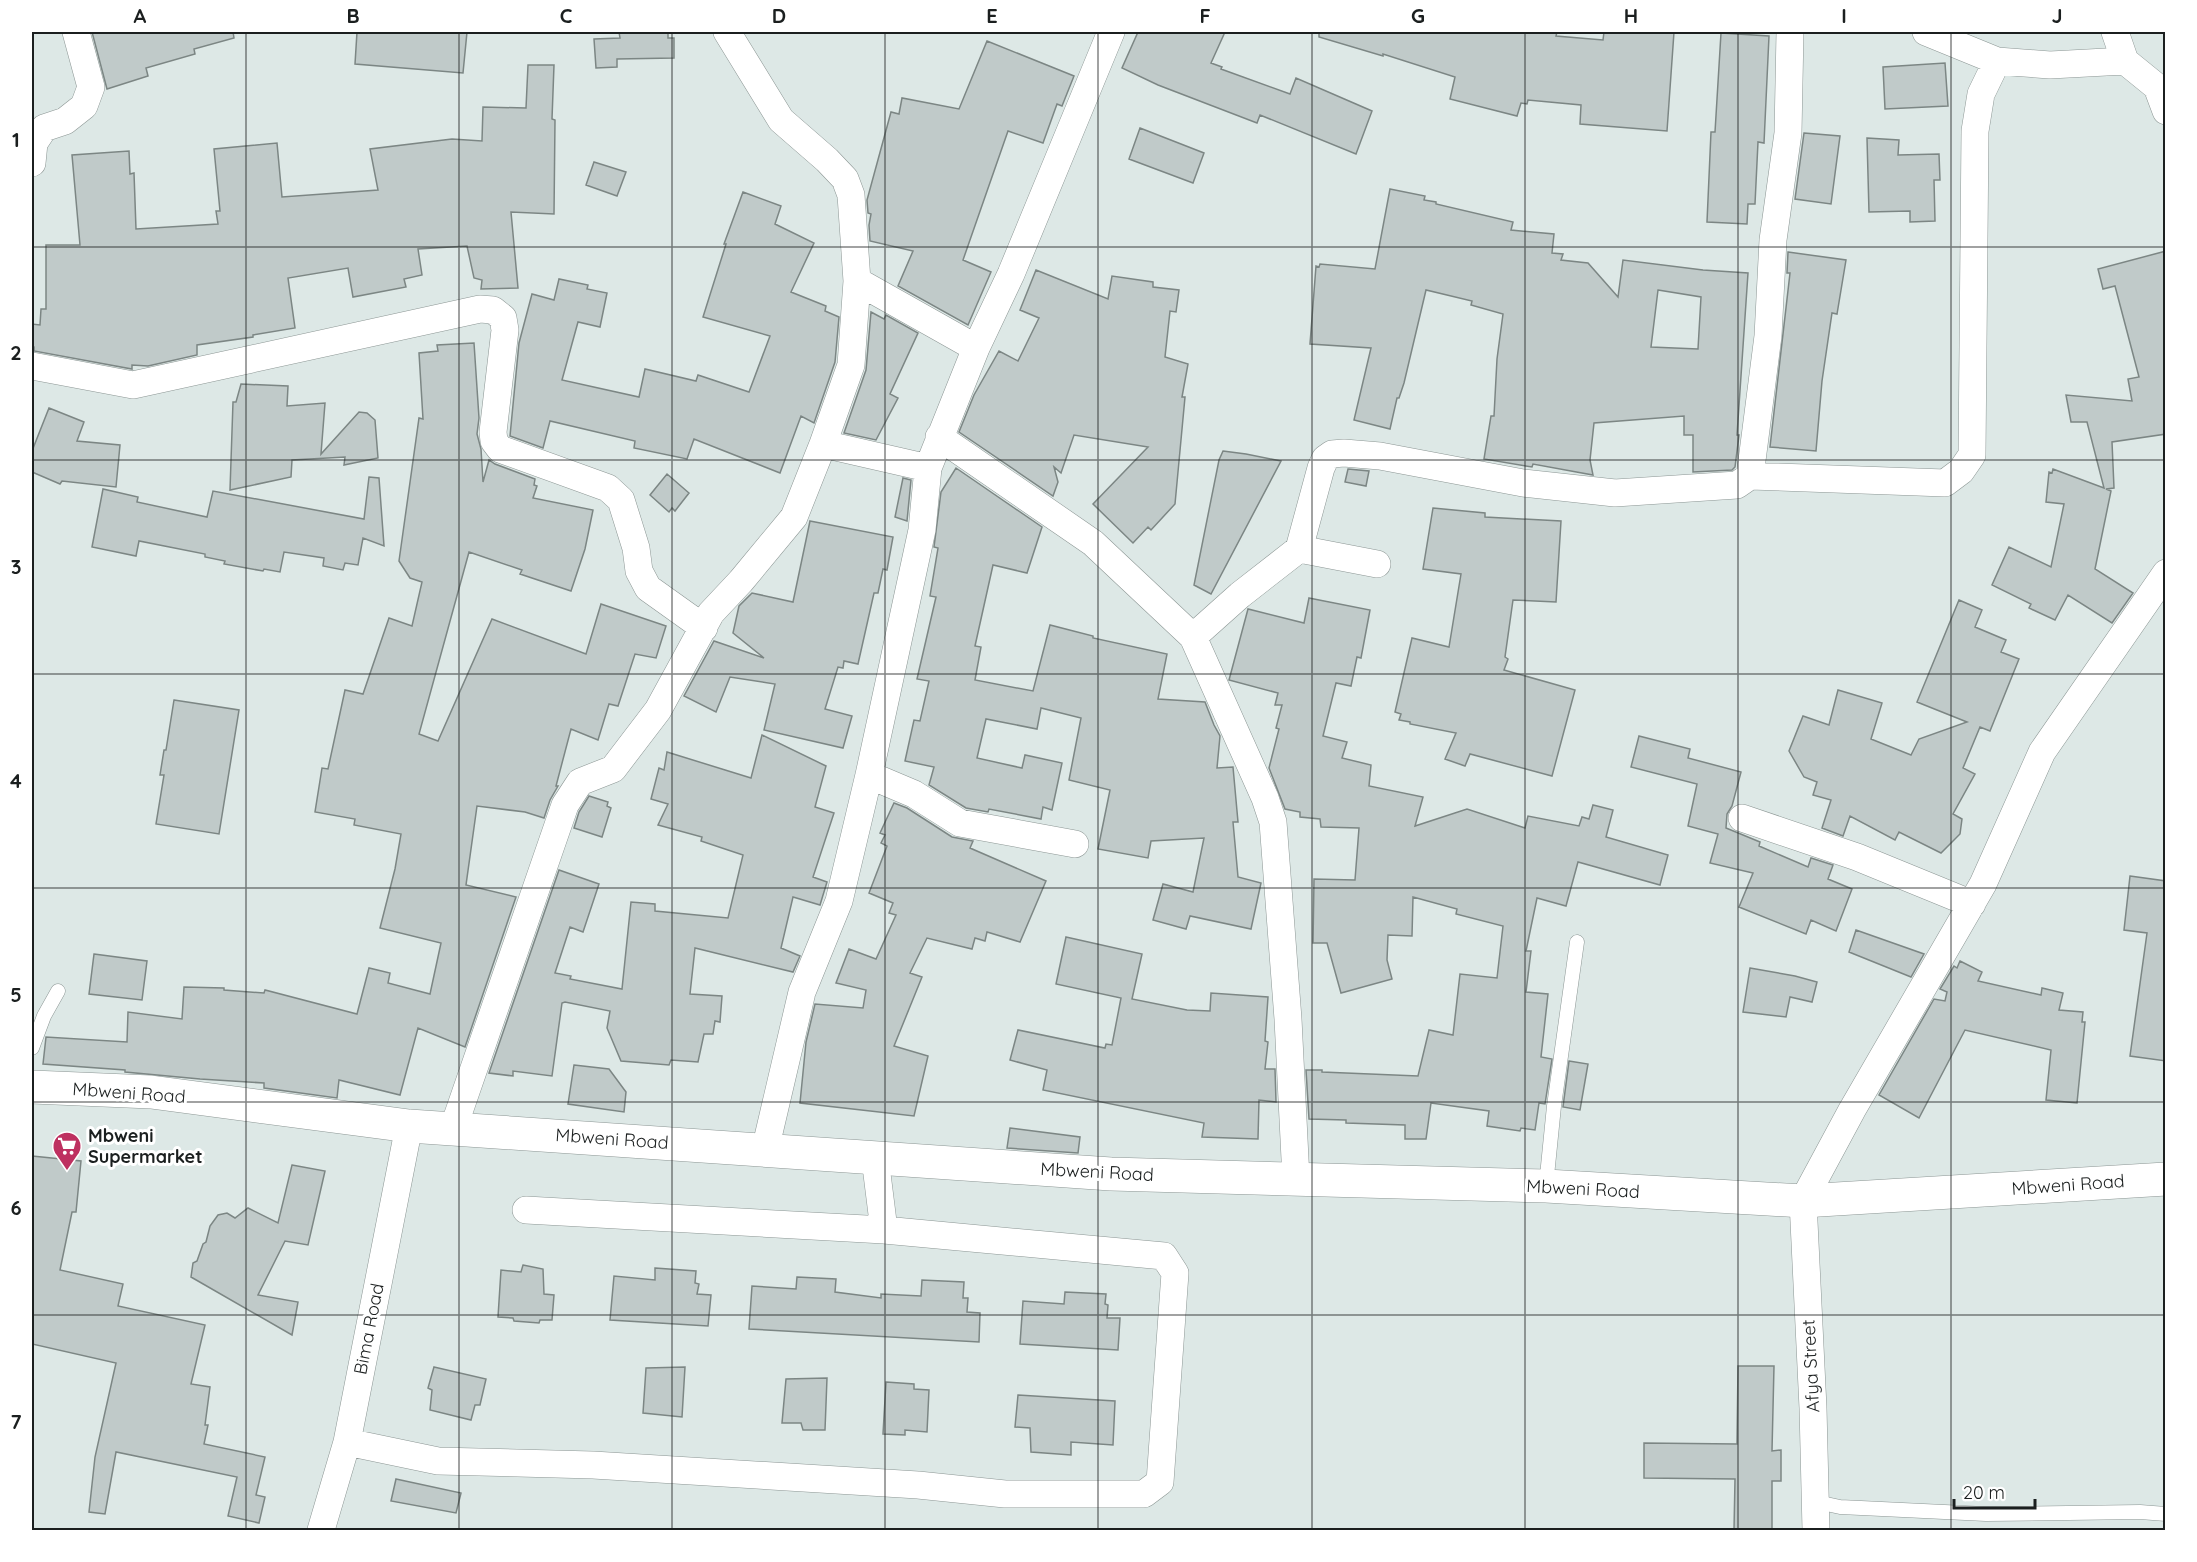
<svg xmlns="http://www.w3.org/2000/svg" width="2197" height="1562" font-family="Quicksand,sans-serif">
	<rect width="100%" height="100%" fill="#dde8e6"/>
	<path fill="#c0cac9" stroke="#7c8684" stroke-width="1.5" fill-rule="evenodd" d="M92,32h141l1,6 -40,11 1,5 -49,14 2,8 -41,13z
		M357,32h110l-4,41 -108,-9z
		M619,32h49v6h6v20l-57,1v8l-21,1 -2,-29 26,-1z
		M1138,32h87l-14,31 11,4 -1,2 69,25 6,-16 76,33 -16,43 -96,-39 -3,8 -99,-38 -36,-17z
		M1319,32h238l-1,4 47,4 1,-8h70l-7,99 -87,-7 1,-19 -53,-5 -1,4 -6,-1 -4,13 -67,-17 5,-22 -72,-23v2l-64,-19z
		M1721,33l48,3 -5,107 -6,-1 -3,62h-7l-1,20 -40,-2 4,-90h4z
		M987,41l87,35 -12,30 -5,-2 -14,39 -35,-12 -45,129 28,12 -23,53 -70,-39 15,-35 -43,-10 -1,-16 2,-11 -3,-1 -1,-13 24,-88 8,2 3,-16 57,11z
		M1945,63l3,43 -63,3 -2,-42z
		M528,65h26l-2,54 3,1 -1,94 -43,-2 7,76 -37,1 1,-9 -8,-2 -7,-32 -49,3 4,26 -18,4 2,8 -53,10 -5,-29 -60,10 7,50 -42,7v2l-56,8v10l-49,11 -16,-1v4l-98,-18v-4l-2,-1v-22l8,1 1,-16h5v-64h34l-8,-90 57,-4 1,23 4,-1 2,56 82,-5 -2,-13h4l-6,-62 63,-6 5,54 96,-7 -8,-41 82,-10 30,2 1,-34 43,1z
		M1140,128l64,25 -11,30 -64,-24z
		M1804,133l36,3 -9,68 -36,-5z
		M1867,138l32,2 -1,15 41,-1 1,26h-6l1,41 -25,1v-11l-41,1z
		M594,162l32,10 -9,24 -31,-11z
		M1390,189l35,7 -1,4 12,2v2l77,18 -2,8 43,4 -2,19 11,1 -2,6 27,3 30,34 5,-37 80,10 45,3 -11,162h2l-4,32 -3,3 -39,2v-37h-9v-19l-90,7 -4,37 3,15 -60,-11 -1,3 -48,-8 7,-43h3l3,-57 6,-45 -32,-9 1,-4 -46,-11 -22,93 -5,15h-2l-7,31 -36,-9 17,-72 -61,-4 6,-78 3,1 1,-3 55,5zM1658,290l43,7 -3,52 -47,-2z
		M743,192l38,14 -6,18 39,19 -23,49 35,14 -1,5 14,6 -4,45 -21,61 -13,-7 -21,57 -86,-34 -7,20 -53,-11 1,-7 -85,-20 -7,27 -33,-12 9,-93 13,-49 22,6 5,-21 29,6 -1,4 20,4 -7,34 -22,-5 -16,58 77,17 6,-28 51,12 2,-6 51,17 21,-56 -67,-19 23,-73h-2z
		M2166,251v183l-54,8 2,46 -8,1 5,2 -16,78 38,24 -21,30 -44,-28 -13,25 -26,-12 2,-4 -39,-19 17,-38 42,20 13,-63 -18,-2 3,-30 3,1 1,-4 51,19 -17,-66h-16l-5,-27 66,6 -4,-22 11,-2 -24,-91 -12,3 -5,-20z
		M1788,252l58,8 -9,54 -5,-1 -10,68 -6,70 -46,-4 20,-174h-3z
		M1036,270l72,29 4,-23 41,6v5l26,3 -3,22 -6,-1 -5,46 23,7 -6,33h3l-10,107 -24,26 -3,-3 -15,16 -40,-39 55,-57 -74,-12 -13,38 -7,-6 4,15 -5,14 -94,-64 15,-37 25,-44 19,10 21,-43 -19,-8z
		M871,312l13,7 2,-4 32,18 -28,61 8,4 -22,42 -32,-7 22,-63z
		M474,343l5,75 -2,16 4,15 2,33 6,-22 6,4 40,15 -1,6 3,1 -4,12 60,12 -8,39 -14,42 -51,-17 2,-4 -53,-18 -50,182 19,7 54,-122 94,35 15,-50 65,22 -10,32 -21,-4 -17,52 -9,-2 -11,36 -27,-11 -15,57h2l-8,14 -6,18 -19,-6 -48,-6 -11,79 50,12 -51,150 -47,-19 -18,67 -61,-15 -2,18 -73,-10v-5l-64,-4 -75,-7v-2l-82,-6 3,-27 81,5 1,-30 54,7 2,-32 40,1v2l40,3 1,-3 92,24 12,-46 21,5 -2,10 42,11 11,-51 -61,-15 15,-59 6,-35 -47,-9 1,-6 -40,-7 7,-44 6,1 17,-79 18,4 26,-76 23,8 10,-44 -12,-4 -11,-17 20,-143 4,1 -4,-66 19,-2 -1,-6z
		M241,384l47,2 -1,20 38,-3 -4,51 38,-42 8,1 8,7 3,38 -34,7 1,-8 -53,3 -1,17 -61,13 3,-88h3z
		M49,408l35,14 -7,19 43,4 -4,42 -54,-6 -2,3 -28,-12v-21z
		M1223,451l23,3 35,7 -70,133 -17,-9 25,-125z
		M956,468l86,59 -15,46 -34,-8 -18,81 6,1 -6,33 58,11 17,-66 43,11v2l74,16 -9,45 47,3 9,23 6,11 -3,32 16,-1 5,55h-5l5,55 23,6 -10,46 -61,-13 -4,13 -33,-9 10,-36 30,8 11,-54 -53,3 -3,17 -50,-9 12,-59 -41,-10 12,-62 -40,-10 -4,21 -51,-10 -9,39 45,10 3,-13 37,8 -10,47 -9,-3 -2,12 -52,-10 -1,3 -22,-4 -37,-23 5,-18 -29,-6 9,-41 6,1 9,-40 -12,-2 19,-82 -6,-1 8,-48 -4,-1 7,-55z
		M1348,469l21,2 -3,15 -21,-4z
		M667,474l22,19 -14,18 -3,-3 -3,4 -19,-17z
		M369,477l10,1 5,68 -21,-8 -5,27 -13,-2 -2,7 -20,-4 1,-8 -40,-6 -4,20 -16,-3 -1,2 -39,-7 1,-3 -20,-4v-3l-66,-13 -3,15 -44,-9 11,-58 35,8 -1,5 70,15 6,-26 151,28z
		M903,478l8,2 -4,41 -12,-4z
		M1433,508l52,5v4l76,4 -5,81 -43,-2 -8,57 3,2 -4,11 71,20 -23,86 -82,-22 -5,12 -20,-7 11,-26 -46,-9v-2l-11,-2 2,-6 -6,-2 17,-74 37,9 12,-73 -38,-5z
		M810,521l83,16 -6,33 -4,-1 -5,24h-4l-16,71 -14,-3 -1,7 -5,-1 -13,42 27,7 -9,32 -79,-18 11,-46 -45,-7 -14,35 -32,-16 30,-55 50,17 -31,-25 6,-27 13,-13 41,9z
		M1309,598l61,12 -9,48 -4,-1 -6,29 -15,-3 -13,53 24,6 -5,16 29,7 -2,21 54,11 -8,29 52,-17 58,19 3,-12 51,10 3,-9 7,2 4,-14 20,5 -7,27 62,18 -8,30 -82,-23 -12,44 -29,-8 -11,53h5l-5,41 22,2 -7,63 11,2 -7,45 -6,-1 -4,27 -14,-2 -1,3 -33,-5 2,-15 -58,-8 -5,36h-21v-14l-59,-2v-3l-37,-1 -3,-49h16v2l96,4 11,-46 24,5 7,-61 37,4 6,-52 -47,-12 1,-5 -44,-12 -1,39 -24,-1 -1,25 5,19 -51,14 -14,-50h-14l1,-64 41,1 4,-52 -38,-1 -1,-8 -20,-2v-5l-15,-3 -16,-41 10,-39 -3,-1 6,-23h-7l3,-12 -49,-13 19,-71 56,14z
		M1959,600l23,10 -7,17 31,13 -5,12 18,7 -29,72 -10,-4 -17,41 12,6 -22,40 9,5 -2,15 -19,19 -42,-21 -4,8 -45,-24 -7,20 -21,-8 9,-28 -18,-5 4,-13 -13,-5 -15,-26 14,-35 26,9 9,-35 44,13 -11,36 40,16 8,-16 48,-17 -50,-20z
		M174,700l65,10 -20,124 -63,-10 8,-49h-4l4,-25h2z
		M762,735l64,31 -11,41 19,6 -21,64 14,5 -7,23 -27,-8 -12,51 19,8 -7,16 -98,-24 -5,46 32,2 -2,26 -5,-1 -2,13h-9l-6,28 -27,-2 -2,5 -48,-4 -14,-33 3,-17 -45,-9 -3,1 -10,73 -39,-5v5l-24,-3 70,-203 40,14 -16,48 -13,-5 -15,46 16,3 -1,3 52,10 9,-87 24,2v7l73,7 15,-63 -42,-14 1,-4 -44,-12 10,-21 -17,-5 8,-31 5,2 3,-18 84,26z
		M1639,736l51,13 -2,9 53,14 -9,34 -5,8 -1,14 34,14 -1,4 49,21 3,-9 22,7 -5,14 24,10 -16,42 -25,-11 -5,14 -67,-27 14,-34 -43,-10 8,-29 -30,-8 9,-42 -66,-17z
		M589,796l19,6 -1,4 4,2 -9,29 -28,-9 5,-16z
		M894,803l13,5 45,29 21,4 -3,7 76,33 -26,61 -33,-10 -2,9 -10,-3 -3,11 -45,-11 -17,35 12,4 -28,69 34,10 -14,60 -114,-13 6,-61 9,-38 48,4 3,-18 -30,-7 13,-34 27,10 20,-44 -7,-2 4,-10 -24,-10 18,-47 -6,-3 4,-8 -5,-2z
		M2130,876l36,5v180l-36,-5 17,-123 -23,-3z
		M1856,930l68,24 -13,23 -62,-25z
		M1066,937l76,17 -10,45 55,11 23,1 1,-18 57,4 -3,44 3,1 -3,27h10l1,33 -17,-2 -1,39 -56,-2 2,-14 -161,-33 4,-20 -37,-10 8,-30 87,18 1,-4 6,1 9,-47 -65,-14z
		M94,954l53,7 -5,39 -53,-6z
		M1960,961l22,11 -4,9 63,14 1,-7 21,5 -4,17 24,2 -1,10h3l-8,81 -31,-3 5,-50 -86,-20 -46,88 -40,-23 55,-96 11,2 2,-9 -7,-3 14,-23 3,2z
		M1750,968l45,8 22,6 -5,20 -22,-5 -4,20 -43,-5z
		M1569,1061l19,3 -8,46 -17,-3z
		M574,1065l35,4 17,23 -2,20 -56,-8z
		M1010,1128l70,9 -2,16 -71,-5z
		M32,1156l49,5 -5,51h-4l-12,58 63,14 -5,22 87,19 -14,59 19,3 -5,38h3l-4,19 61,13 -9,38 9,2 -6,26 -31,-7 9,-39 -121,-25 -11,62 -16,-2 6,-55 21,-94 -84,-19z
		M292,1165l33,6 -17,74 -23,-4 -27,54 40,7 -6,33 -101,-58 2,-14 4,-2 6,-17 3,-2 4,-16 8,-11 9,-2 8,5 13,-10 30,15z
		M523,1265l20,4 1,25 10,1 -2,25h-12l-1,3 -25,-2 -1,-3 -15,-1 3,-47 20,2z
		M655,1268l41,3 -1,12 4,1 -2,10 14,1 -3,31 -98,-6 4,-44 41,4z
		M797,1277l39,2 -1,13 46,6v-4l40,2 1,-16 42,2 -1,16h5l-1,14 13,1 -1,29 -230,-13 3,-43 44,3z
		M1065,1292l41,2 -1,10 3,1 -1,13h13l-2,32 -98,-6 3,-43 41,3z
		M1738,1366h36l-2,85 9,-1v31h-9v49h-38l1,-51 -91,-1v-35l93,1z
		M434,1367l52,12 -6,26h-5l-4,15 -41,-10 2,-20 -4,-2z
		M685,1367l-3,50 -39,-4 3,-45z
		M827,1378l-2,52h-22l-2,-7h-19l4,-44z
		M886,1382l28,2v5l15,1 -2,42 -22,-2v5l-22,-1z
		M1018,1395l97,6 -2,44 -42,-3v13l-40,-3 -1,-24 -15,-1z
		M396,1479l65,14 -5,20 -65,-12z"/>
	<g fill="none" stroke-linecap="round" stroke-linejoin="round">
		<g stroke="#8c9694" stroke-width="15">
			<path id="service" d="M32,1048l12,-32 14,-25
				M1546,1186l8,-80 23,-164
				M1817,1502l23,5 146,7 154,-2 26,2"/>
		</g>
		<g stroke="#8c9694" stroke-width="28">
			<path id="minor" d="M1926,32l71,29 53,4 75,-4
				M2115,32l10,29 32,26 9,24
				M32,163l2,-20 10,-15 21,-7 19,-15 7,-19 -15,-55
				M857,281l119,67
				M32,366l101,19 347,-76 13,1 10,8 2,12 -12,102 1,9 6,8 108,39 13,12 15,48 3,23 9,17 56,40
				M939,437l154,106 100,94 72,161 8,24 15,197 8,160
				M823,444l105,24
				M1750,476l195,7 16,-12 11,-16 3,-324 6,-37 16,-33
				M1299,549l78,15
				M1193,637l47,-42 59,-46 22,-81 4,-9 7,-5 12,-1 36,3 143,27 92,10 122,-8 13,-9 18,-140 5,-96 15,-107 2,-101
				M869,775l45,19 46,29 115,21
				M1742,818l115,39 115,47
				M453,1129l112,-324 15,-23 33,-13 45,-59 53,-97 30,-32 53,-64 29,-73 28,-79 6,-84 -6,-86 -6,-16 -18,-19 -46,-40 -54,-88
				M765,1150l37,-158 37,-91 30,-126 53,-245 6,-62 48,-120 35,-74 100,-242
				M526,1210l358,20
				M347,1442l91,19 155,4 325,20 87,9h139l16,-12 15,-209 -11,-17 -280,-26 -9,-72
				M321,1530l26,-88 62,-316
				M1816,1530l-3,-122 -10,-207 49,-91 131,-226 59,-132 124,-179"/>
		</g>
		<g stroke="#8c9694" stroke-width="34">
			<path id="tertiary" d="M32,1087l119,5 258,34 702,48 435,12 257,15 363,-22"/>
		</g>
		<use href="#service" stroke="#fff" stroke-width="14"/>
		<use href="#minor" stroke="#fff" stroke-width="27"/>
		<use href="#tertiary" stroke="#fff" stroke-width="33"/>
	</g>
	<path fill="none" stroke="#1b1f1f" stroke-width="1.5" stroke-opacity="0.55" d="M246,32v1498M459,32v1498M672,32v1498M885,32v1498M1098,32v1498M1312,32v1498M1525,32v1498M1738,32v1498M1951,32v1498M32,247h2134M32,460h2134M32,674h2134M32,888h2134M32,1102h2134M32,1315h2134"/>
	<defs>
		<g id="supermarket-pin" transform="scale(1.5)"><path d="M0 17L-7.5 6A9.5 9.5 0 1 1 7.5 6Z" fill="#be3060" stroke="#fff"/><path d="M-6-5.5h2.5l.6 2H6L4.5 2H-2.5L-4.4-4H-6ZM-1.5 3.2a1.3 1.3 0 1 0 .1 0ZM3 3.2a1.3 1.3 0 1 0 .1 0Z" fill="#fff"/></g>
	</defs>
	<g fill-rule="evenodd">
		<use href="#supermarket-pin" x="67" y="1146"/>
	</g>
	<g text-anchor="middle" stroke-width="6" stroke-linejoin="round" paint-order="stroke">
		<g font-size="18" fill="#1b1f1f" stroke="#fff">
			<text transform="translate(129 1093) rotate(4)" y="6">Mbweni Road</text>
			<text transform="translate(612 1139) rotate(4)" y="6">Mbweni Road</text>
			<text transform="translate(1097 1172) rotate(3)" y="6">Mbweni Road</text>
			<text transform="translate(2068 1185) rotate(-4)" y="6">Mbweni Road</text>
			<text transform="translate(1583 1189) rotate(3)" y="6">Mbweni Road</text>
			<text transform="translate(369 1329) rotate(-79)" y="6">Bima Road</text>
			<text transform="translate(1811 1366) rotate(-93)" y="6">Afya Street</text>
		</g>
		<g font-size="18" font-weight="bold" fill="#1b1f1f" stroke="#fff" text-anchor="start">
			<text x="88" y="1142">Mbweni<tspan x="88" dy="21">Supermarket</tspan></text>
		</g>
	</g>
	<rect width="2197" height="1562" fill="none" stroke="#ffffff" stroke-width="66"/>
	<path d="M1954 1499v9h81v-9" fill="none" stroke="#1b1f1f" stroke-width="3"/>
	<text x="1963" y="1499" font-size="18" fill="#1b1f1f" stroke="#ffffff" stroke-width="4.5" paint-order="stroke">20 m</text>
	<rect x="33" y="33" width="2131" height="1496" fill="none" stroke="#1b1f1f" stroke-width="2"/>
	<g font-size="20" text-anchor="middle" font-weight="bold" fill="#1b1f1f">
		<text x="140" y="23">A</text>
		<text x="353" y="23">B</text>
		<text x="566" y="23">C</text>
		<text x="779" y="23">D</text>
		<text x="992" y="23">E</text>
		<text x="1205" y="23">F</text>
		<text x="1418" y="23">G</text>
		<text x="1631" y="23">H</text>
		<text x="1844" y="23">I</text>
		<text x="2057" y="23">J</text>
		<text x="16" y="147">1</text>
		<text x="16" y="360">2</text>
		<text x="16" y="574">3</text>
		<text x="16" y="788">4</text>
		<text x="16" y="1002">5</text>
		<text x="16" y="1215">6</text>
		<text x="16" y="1429">7</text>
	</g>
</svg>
